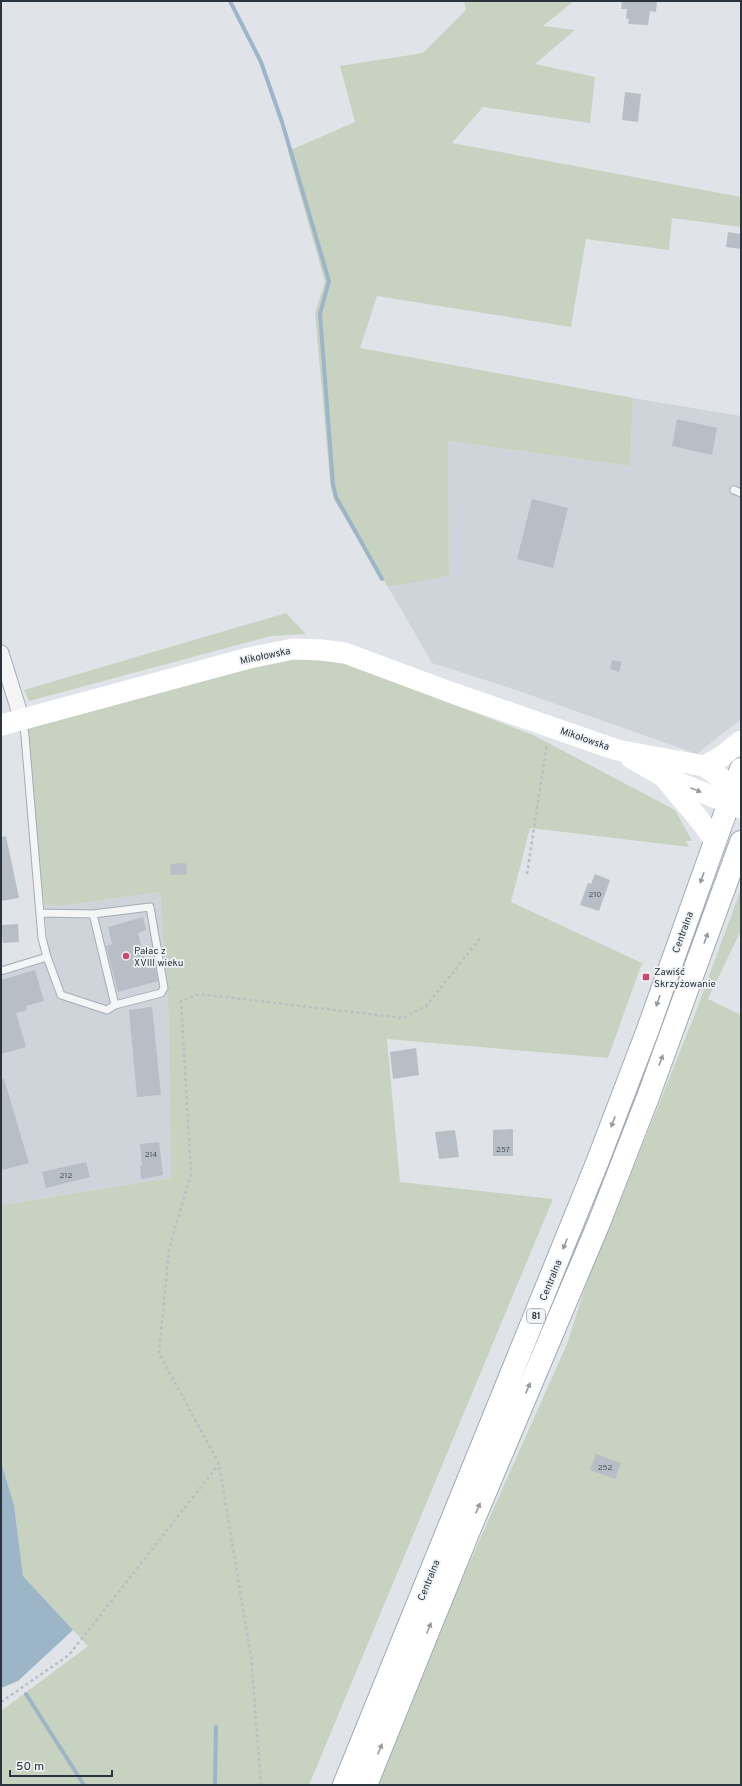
<svg xmlns="http://www.w3.org/2000/svg" width="742" height="1786" font-family="Overpass,sans-serif">
	<rect width="100%" height="100%" fill="#e0e4e9"/>
	<path fill="#ced4da" d="M633,398l108,18v302l-1,2 -43,34 -178,-63 -87,-28 -44,-76 61,-11 -1,-135 182,25z
		M160,892l8,107 3,179 -170,27v-229l48,-15 -5,-57 16,2z"/>
	<path fill="#c8d2c1" d="M464,1h110l-31,25 32,4 -40,34 60,13 -5,46 -107,-16 -31,36 289,54v30l-69,-9 -3,32 -83,-11 -15,88 -194,-31 -17,52 273,50 -3,68 -182,-25 1,135 -61,11 -54,-87 -4,-19 -15,-168 10,-31 -37,-131 67,-29 -15,-56 83,-13 43,-43z
		M286,613l20,21 -35,2 -242,65 -5,-11z
		M287,654l56,8 190,73 142,75 17,31h-6l3,6 -159,-19 -19,74 131,61 -34,95 -221,-19 13,143 153,17 -244,586h-308v-74l87,-65 -65,-70 -9,-71 -13,-43v-257l170,-27 -3,-179 -8,-107 -100,14 -16,-2v-4l-9,1 -15,-188z
		M741,889v41l-33,69 33,16v770h-363l56,-143 133,-298 27,-84 15,-31 86,-215z"/>
	<path fill="#9cb6c8" d="M1,1462l13,43 9,71 50,54 -55,51 -17,7z"/>
	<g fill="none" stroke-linecap="round" stroke-linejoin="round">
		<path stroke="#9cb6c8" stroke-width="4" d="M230,1l31,61 21,60 47,159 -9,33 13,171 3,12 46,82
			M26,1694l58,91
			M215,1785l1,-58"/>
	</g>
	<path fill="#b7bec5" d="M622,1h35l-1,11 -6,-1 -2,14 -20,-1 1,-5 -3,-1 1,-9h-6z
		M625,92l16,2 -3,28 -16,-2z
		M728,232l13,2v15l-15,-2z
		M677,419l40,9 -5,27 -40,-9z
		M532,499l36,9 -15,60 -36,-9z
		M612,660l10,2 -3,10 -9,-3z
		M6,836l13,62 -18,3v-64z
		M186,863l1,11 -16,1 -1,-11z
		M595,874l15,6 -11,31 -19,-6 8,-22 3,1z
		M143,917l3,13 -8,3 9,35 8,-2 3,15 -40,11 -12,-46 6,-2 -4,-17z
		M18,924l1,18 -16,1 -2,-18z
		M35,970l9,31 -18,5 1,4 -11,3 10,34 -25,7v-74z
		M152,1007l9,88 -24,2 -8,-87z
		M416,1048l3,27 -26,4 -3,-27z
		M1,1079h3l25,84 -26,7 -2,-6z
		M513,1129v27h-20v-26z
		M455,1130l4,27 -20,2 -4,-27z
		M159,1142l4,33 -22,4 -1,-13 2,-1 -2,-21z
		M86,1162l4,15 -44,11 -4,-16z
		M596,1454l25,9 -6,16 -25,-9z"/>
	<g fill="none" stroke-linecap="round" stroke-linejoin="round">
		<g stroke="#a5acb3" stroke-width="9">
			<path id="lane" d="M734,490l7,3
				M23,721l2,15 17,202 5,19 14,38 46,15 8,-5
				M40,913l53,1 57,-7 14,81 -3,5 -46,12 -22,-91
				M1,971l46,-14"/>
		</g>
		<g stroke="#a5acb3" stroke-width="17">
			<path id="street" d="M1,653l21,67"/>
		</g>
		<g stroke="#a0aab4" stroke-width="24">
			<path id="primary" d="M344,1785l253,-622 50,-131 94,-263
				M366,1785l102,-252 131,-310 49,-126 93,-255"/>
		</g>
		<path stroke="#babfc3" stroke-width="2.5" stroke-dasharray="3 3" stroke-linecap="butt" d="M527,874l20,-131
			M1,1702l68,-47 150,-191
			M261,1785l-10,-128 -32,-193 -60,-111 10,-104 22,-75 -10,-173 19,-7 203,24 23,-12 56,-70"/>
		<use href="#lane" stroke="#f3f5f7" stroke-width="7"/>
		<use href="#street" stroke="#f3f5f7" stroke-width="15"/>
		<path stroke="#fff" stroke-width="21" d="M1,725l248,-67 44,-9 28,1 24,3 102,38 170,59 87,16 24,17 13,16
			M631,758l33,19 77,31
			M704,766l17,-9 20,-16
			M664,777c17,22 36,41 51,64"/>
		<use href="#primary" stroke="#fff" stroke-width="22"/>
	</g>
	<defs><path id="oneway-solid" d="M-6-.8H1V-3.2L6.5 0L1 3.2V.8H-6Z"/></defs>
	<g fill="#949a9f">
		<use href="#oneway-solid" transform="translate(696 790) rotate(22)"/>
		<use href="#oneway-solid" transform="translate(702 878) rotate(110)"/>
		<use href="#oneway-solid" transform="translate(706 938) rotate(-70)"/>
		<use href="#oneway-solid" transform="translate(658 1001) rotate(109)"/>
		<use href="#oneway-solid" transform="translate(661 1060) rotate(-70)"/>
		<use href="#oneway-solid" transform="translate(613 1122) rotate(111)"/>
		<use href="#oneway-solid" transform="translate(565 1244) rotate(112)"/>
		<use href="#oneway-solid" transform="translate(528 1388) rotate(-67)"/>
		<use href="#oneway-solid" transform="translate(478 1508) rotate(-67)"/>
		<use href="#oneway-solid" transform="translate(429 1628) rotate(-68)"/>
		<use href="#oneway-solid" transform="translate(380 1749) rotate(-68)"/>
	</g>
	<g fill="#ca486c" stroke="#eff3f6" stroke-width="1.5">
		<circle cx="126" cy="956" r="4"/>
		<rect x="642" y="973" width="8" height="8" rx="2"/>
	</g>
	<g text-anchor="middle" stroke-width="3.5" stroke-linejoin="round" paint-order="stroke">
		<g font-size="8" fill="#4c5660">
			<text x="595" y="897">210</text>
			<text x="503" y="1152">257</text>
			<text x="151" y="1157">214</text>
			<text x="66" y="1178">212</text>
			<text x="605" y="1470">252</text>
		</g>
		<rect fill="#eff3f6" stroke="#646d76" stroke-width="1" x="527" y="1309" width="18" height="14" rx="3"/>
		<g font-size="9" font-weight="bold" fill="#29343f">
			<text x="536" y="1319">81</text>
		</g>
		<g font-size="10" fill="#29343f" stroke="#eff3f6">
			<text transform="translate(265 655) rotate(-12)" y="4">Mikołowska</text>
			<text transform="translate(585 738) rotate(19)" y="4">Mikołowska</text>
			<text transform="translate(682 932) rotate(-70)" y="4">Centralna</text>
			<text transform="translate(550 1280) rotate(-68)" y="4">Centralna</text>
			<text transform="translate(428 1580) rotate(-68)" y="4">Centralna</text>
		</g>
		<g font-size="10" fill="#29343f" stroke="#eff3f6" text-anchor="start">
			<text x="134" y="954">Pałac z<tspan x="134" dy="12">XVIII wieku</tspan></text>
			<text x="654" y="975">Zawiść<tspan x="654" dy="12">Skrzyżowanie</tspan></text>
		</g>
	</g>
	<rect width="742" height="1786" fill="none" stroke="#29343f" stroke-width="4"/>
	<path d="M10 1770v6h102v-6" fill="none" stroke="#29343f" stroke-width="2"/>
	<text x="16" y="1770" font-size="12" fill="#29343f" stroke="#eff3f6" stroke-width="3" paint-order="stroke">50 m</text>
</svg>
